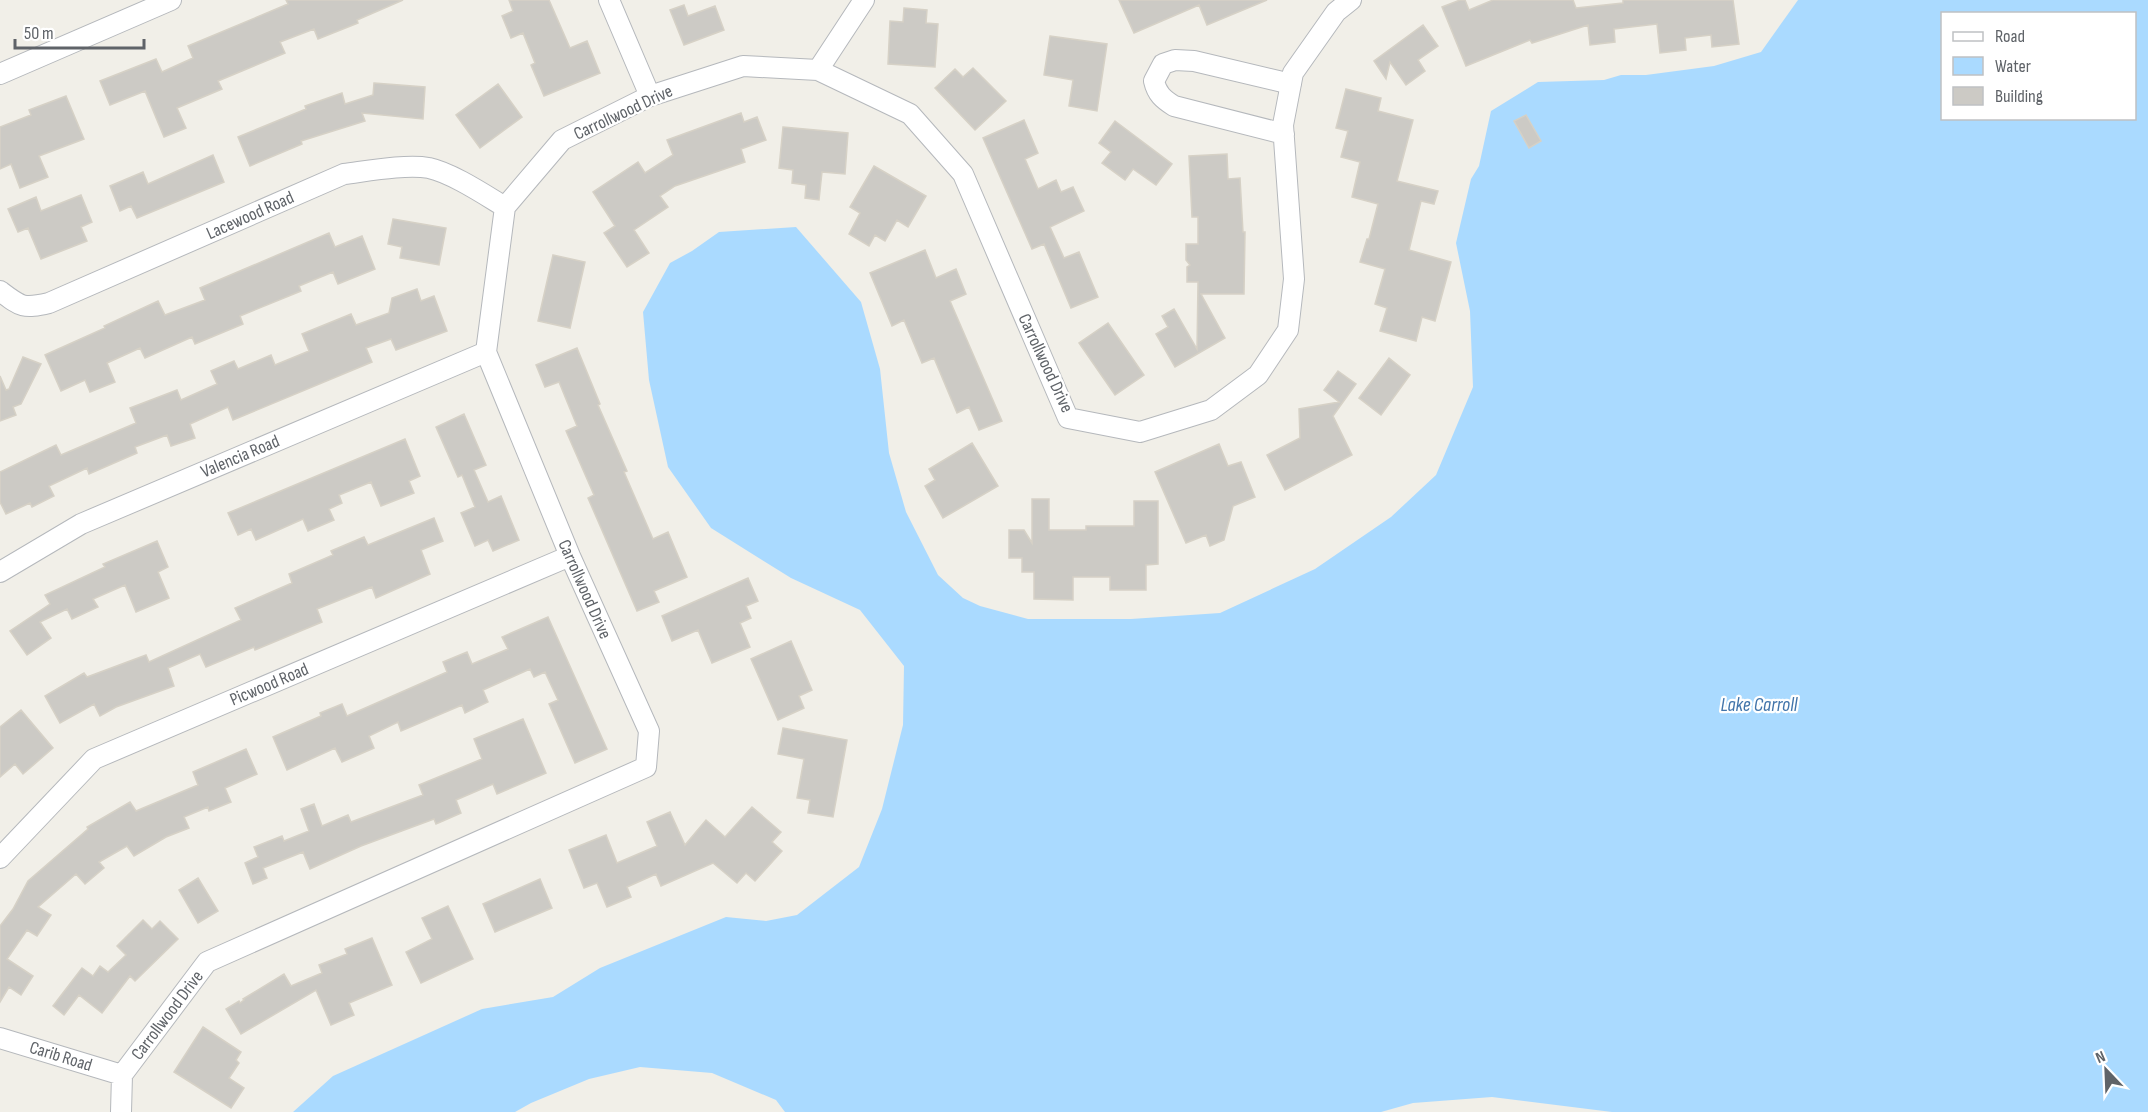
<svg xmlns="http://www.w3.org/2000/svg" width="2148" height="1112" font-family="'Sofia Sans Condensed',sans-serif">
	<rect width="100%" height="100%" fill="#f1efe8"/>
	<path fill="#aadaff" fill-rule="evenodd" d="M1798,0h350v1112h-536l-120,-15 -79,6 -32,9h-596l-9,-12 -64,-27 -72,-6 -51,12 -58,24 -16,9h-222l40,-36 149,-67 71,-12 47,-29 126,-51 40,4 31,-6 62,-48 23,-58 21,-84 1,-59 -44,-56 -69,-32 -80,-50 -43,-61 -19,-87 -6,-68 27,-49 22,-12 27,-19 77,-5 65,75 19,67 9,84 17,59 32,63 25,23 17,8 48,13h103l89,-6 95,-44 76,-52 45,-42 37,-88 -3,-76 -14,-68 15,-64 8,-13 12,-55 47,-29 66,-2 17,-5h25l68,-9 47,-14zM1942,14h192v104h-192z"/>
	<path fill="#cccac5" stroke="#d6d1c6" stroke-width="1.5" d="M286,0h117l-46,20 1,3 -40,16 -4,-10 -34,13 5,11 -67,28 4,8 -45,19 9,20 -22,9 -19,-46 -35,14 -10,-24 56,-22 6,13 31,-14 -5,-12 100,-42z
		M509,0h40l21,48 17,-7 13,32 -56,23 -13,-31 4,-2 -12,-30 -12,5 -9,-22 11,-5z
		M1119,0h148l-60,25 -8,-20 -65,28z
		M1460,0h5l4,10 24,-10h80l3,8 47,-5v-3h110l6,44 -27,3 -1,-12 -26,3 1,12 -26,3 -3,-29 -43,5 1,13 -25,3 -2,-20 -56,18 -2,-3 -64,26 -24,-59z
		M684,5l4,11 27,-10 9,24 -40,15 -14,-35z
		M904,8l23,2 -1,13 12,1 -3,43 -47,-3 2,-43 13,1z
		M1423,25l15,21 -20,14 7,11 -19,14 -16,-23 -4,17 -12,-18z
		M1050,36l57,8 -10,67 -28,-5 4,-26 -29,-5z
		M973,68l33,33 -31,29 -40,-42 20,-19 8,8z
		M374,83l51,4 -2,32 -61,-6 3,8 -64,20 1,3 -52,22 -12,-29 68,-28 -1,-3 37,-13 3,11 28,-9z
		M498,84l24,33 -42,31 -24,-33z
		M1346,89l35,9 -3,13 35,9 -16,61 41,10 -4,13 -13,-3 -12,49 42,12 -16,59 -13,-4 -6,24 -36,-10 7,-23 -12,-4 10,-35 -25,-7 7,-23h2l9,-35 -26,-7 8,-35 -19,-5 7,-26 -12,-3z
		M66,96l18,43 -45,17 9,21 -28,11 -9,-24 -11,5v-42l31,-12 -2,-5z
		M741,113l3,9 13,-5 9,23 -25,9 4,13 -70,24 -15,10 8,11 -34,23 15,23 -22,14 -23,-34 11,-7 -22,-34 45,-30 7,11 28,-18 -6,-15z
		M1526,115l15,26 -12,7 -15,-27z
		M1024,120l14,33 -13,6 13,30 18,-9 5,12 12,-5 11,24 -34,16 14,31 15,-6 19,45 -27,11 -27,-64 -12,5 -49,-111z
		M1115,121l57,43 -16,21 -23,-16 -8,11 -23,-17 9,-11 -12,-9z
		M783,127l65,6 -3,41 -23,-2 -3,28 -14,-2 1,-13 -14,-2 1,-13 -14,-2z
		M1227,154l1,25 12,-1 3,54h2l-1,62h-43l24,44 -50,29 -19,-33 12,-7 -6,-11 12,-7 23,40 1,-67h-11v-15l3,-2 -4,-5v-16h12v-27h-6l-3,-61z
		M213,155l11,27 -87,36 -6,-12 -11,5 -10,-25 33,-14 5,12z
		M874,166l52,30 -18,31 -11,-7 -12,21 -10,-6 -6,11 -20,-12 11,-21 -10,-6z
		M81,195l11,27 -11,5 6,14 -46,18 -13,-31 -10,4 -10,-23 28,-12 5,14z
		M393,219l53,9 -7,37 -39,-7 2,-11 -14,-3z
		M329,233l6,14 27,-11 13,33 -37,15 -5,-12 -34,14 2,5 -61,25 3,8 -48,20 -3,-7 -47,21 -5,-10 -33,15 8,19 -25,10 -5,-12 -24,11 -16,-36 60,-27 -1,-2 54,-25 7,14 40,-15 -5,-12z
		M925,250l11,28 20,-9 10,25 -16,7 52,120 -23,9 -10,-23 -12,6 -23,-55 -12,5 -18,-43 -12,6 -22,-53z
		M553,255l32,7 -15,66 -32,-7z
		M417,289l4,12 13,-5 13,35 -51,19 -5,-11 -25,9 6,14 -139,58 -5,-13 -38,17 5,14 -24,8 -4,-11 -32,12 2,6 -48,21 -2,-6 -38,18 5,10 -22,11 -2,-4 -24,11 -6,-12v-30l56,-27 5,10 75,-32 -6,-15 47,-18 4,10 36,-16 -6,-13 23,-10 4,8 33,-14 4,10 34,-14 -7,-17 49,-20 5,11 33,-12 3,-15z
		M1108,323l36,52 -29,20 -36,-52z
		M577,348l23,56 -2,1 29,66 -3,1 29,67 15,-7 19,45 -33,14 5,11 -22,9 -49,-113 6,-3 -28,-64 11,-5 -18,-44 -14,5 -9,-22z
		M23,357l18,7 -20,40 -8,3 3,8 -16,6v-45l6,14 3,-1z
		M1389,358l21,17 -29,40 -22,-17z
		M1338,371l18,13 -23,32 19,39 -67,35 -18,-35 33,-17 -1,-29 40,-7 -15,-12z
		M464,414l22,51 -12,5 14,32 13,-6 18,44 -26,11 -5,-11 -13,6 -14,-33 14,-6 -13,-32 -4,2 -22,-50z
		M405,439l15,37 -11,5 5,12 -33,13 -10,-24 -32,13 3,8 -13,6 5,11 -26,11 -5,-12 -47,21 -5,-11 -13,6 -10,-22z
		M972,443l26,43 -55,32 -18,-32 10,-6 -6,-11z
		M1219,444l9,22 13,-4 14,35 -22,9 -9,34 -14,6 -4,-11 -20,8 -31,-71z
		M1032,499h17v31h37v-4h48v-25h24v63l-12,1v25h-36v-13h-37v23l-39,-1v-27h-12v-14h-13v-28h15l8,13z
		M434,518l9,23 -22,9 9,24 -54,24 -4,-11 -55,22 5,13 -67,28 -1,-3 -48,20 -6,-13 -32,14 6,18 -58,21 -16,9 -6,-12 -34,19 -15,-27 39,-23 3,4 59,-22 3,7 92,-42 -6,-12 57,-25 -3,-9 44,-19 -2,-4 33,-14 4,8z
		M157,541l11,26 -10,5 11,26 -33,14 -11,-27 -32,14 5,8 -26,12 -5,-10 -27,13 11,16 -24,17 -17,-24 40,-27 -5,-9 60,-28 -2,-3z
		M748,578l10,23 -12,5 5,12 -11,5 10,24 -38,16 -14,-33 -26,11 -10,-25z
		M548,617l59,132 -32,14 -26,-59 9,-4 -13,-28 -11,5 -4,-8 -47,21 5,12 -23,11 -3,-8 -61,26 -3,-9 -29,14 5,12 -32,14 -7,-14 -48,22 -14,-33 48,-21 -1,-3 22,-9 5,12 100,-44 -4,-10 24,-10 5,12 36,-15 -6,-12z
		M791,641l21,49 -13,6 5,12 -26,12 -27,-61z
		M21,710l32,38 -30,26 -8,-10 -15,13v-50z
		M523,719l23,54 -49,21 -4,-10 -37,16 5,13 -25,11 -2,-5 -73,27 -51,23 -7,-17 -40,16 4,10 -14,6 -8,-21 13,-6 -4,-10 28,-11 2,5 25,-10 -8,-22 13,-5 8,22 26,-11 3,7 72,-27 -4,-10 63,-26 -8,-20z
		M783,728l64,12 -14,77 -25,-4 2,-13 -13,-2 7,-39 -26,-5z
		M246,749l11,25 -32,14 6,14 -22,9 -1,-4 -24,10 5,11 -23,9 -32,19 -7,-10 -28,16 5,6 -19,16 -9,-10 -38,33 13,8 -14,21 -10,-6 -20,29 26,17 -12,19 -12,-8 -9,15v-76l13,-17 15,-28 60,-52 -1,-2 43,-25 6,9 62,-26 -5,-13z
		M752,807l29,25 -9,10 10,9 -27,30 -9,-8 -9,10 -24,-20 -52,23 -5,-12 -29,13 4,10 -24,10 -10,-24 -13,5 -15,-38 37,-15 11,28 40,-17 -10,-24 23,-10 15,33 21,-25 19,17z
		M198,878l20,33 -20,12 -19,-33z
		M540,879l12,29 -57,24 -12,-28z
		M448,906l25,53 -52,24 -15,-31 26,-13 -10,-21z
		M143,920l9,9 8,-8 18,18 -43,42 -5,-5 -28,37 -23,-18 -15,20 -11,-9 29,-38 11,8 7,-10 8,6 18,-17 -9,-9z
		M372,938l20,47 -43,18 5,12 -23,10 -15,-35 -75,44 -15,-25 13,-8 1,2 4,-3 -1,-1 41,-25 7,12 31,-13 -3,-8 28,-11 -2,-5z
		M203,1027l38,25 -5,8 3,3 -10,15 15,10 -13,20 -57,-36z"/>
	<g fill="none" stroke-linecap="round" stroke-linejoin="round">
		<g stroke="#b5b8bc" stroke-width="22">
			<path id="minor" d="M609,0l41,96
				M818,70l46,-70
				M0,74l171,-74
				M1284,134l-110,-28c-11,-7 -17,-12 -20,-25l9,-17 12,-4 19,1 97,23
				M0,291c21,16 23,18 49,12l295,-129c24,-3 62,-10 85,-6 23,5 56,27 76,39
				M0,572l81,-48 405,-172
				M0,858l94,-99 476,-203
				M0,1038l122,37
				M121,1112l1,-37 85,-113 439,-195 3,-36 -79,-175 -84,-204 19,-145 57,-67 88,-44 93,-30 75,4 92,44 53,60 105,244 72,14 71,-22 47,-35 30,-45 6,-51 -11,-154 10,-52 43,-61 15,-12"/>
		</g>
		<use href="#minor" stroke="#fff" stroke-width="20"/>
	</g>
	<g text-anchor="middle" stroke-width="4.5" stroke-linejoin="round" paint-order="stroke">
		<g font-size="18" fill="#5f6368" stroke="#fff">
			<text transform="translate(623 112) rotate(-25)" y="6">Carrollwood Drive</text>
			<text transform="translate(250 215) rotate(-24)" y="6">Lacewood Road</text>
			<text transform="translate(1046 363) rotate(65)" y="6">Carrollwood Drive</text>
			<text transform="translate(240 456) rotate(-23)" y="6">Valencia Road</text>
			<text transform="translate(585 589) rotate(66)" y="6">Carrollwood Drive</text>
			<text transform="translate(269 684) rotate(-23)" y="6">Picwood Road</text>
			<text transform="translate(167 1015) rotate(-53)" y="6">Carrollwood Drive</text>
			<text transform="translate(61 1056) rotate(17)" y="6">Carib Road</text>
		</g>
		<g font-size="20" font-style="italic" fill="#4174aa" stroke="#fff">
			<text x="1759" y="711">Lake Carroll</text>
		</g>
	</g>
	<rect x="1941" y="12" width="195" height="108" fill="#ffffff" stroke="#bfc1c3" stroke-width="1.5"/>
	<rect x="1953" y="32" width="30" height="9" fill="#ffffff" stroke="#bfc1c3" stroke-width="1.5"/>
	<text x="1995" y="42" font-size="18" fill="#5f6368">Road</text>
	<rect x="1953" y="57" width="30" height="18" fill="#aadaff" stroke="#bfc1c3" stroke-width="1.5"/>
	<text x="1995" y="72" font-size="18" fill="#5f6368">Water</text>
	<rect x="1953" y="87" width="30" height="18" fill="#cccac5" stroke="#bfc1c3" stroke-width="1.5"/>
	<text x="1995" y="102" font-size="18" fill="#5f6368">Building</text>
	<g transform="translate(2106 1070) rotate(337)" stroke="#ffffff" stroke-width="4.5" paint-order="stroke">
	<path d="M0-4.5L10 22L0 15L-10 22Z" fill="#5f6368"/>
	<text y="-9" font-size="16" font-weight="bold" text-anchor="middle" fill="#5f6368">N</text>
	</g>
	<path d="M15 39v9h129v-9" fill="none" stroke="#5f6368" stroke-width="3"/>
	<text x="24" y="39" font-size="18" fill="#5f6368" stroke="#ffffff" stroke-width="4.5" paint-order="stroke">50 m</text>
</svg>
